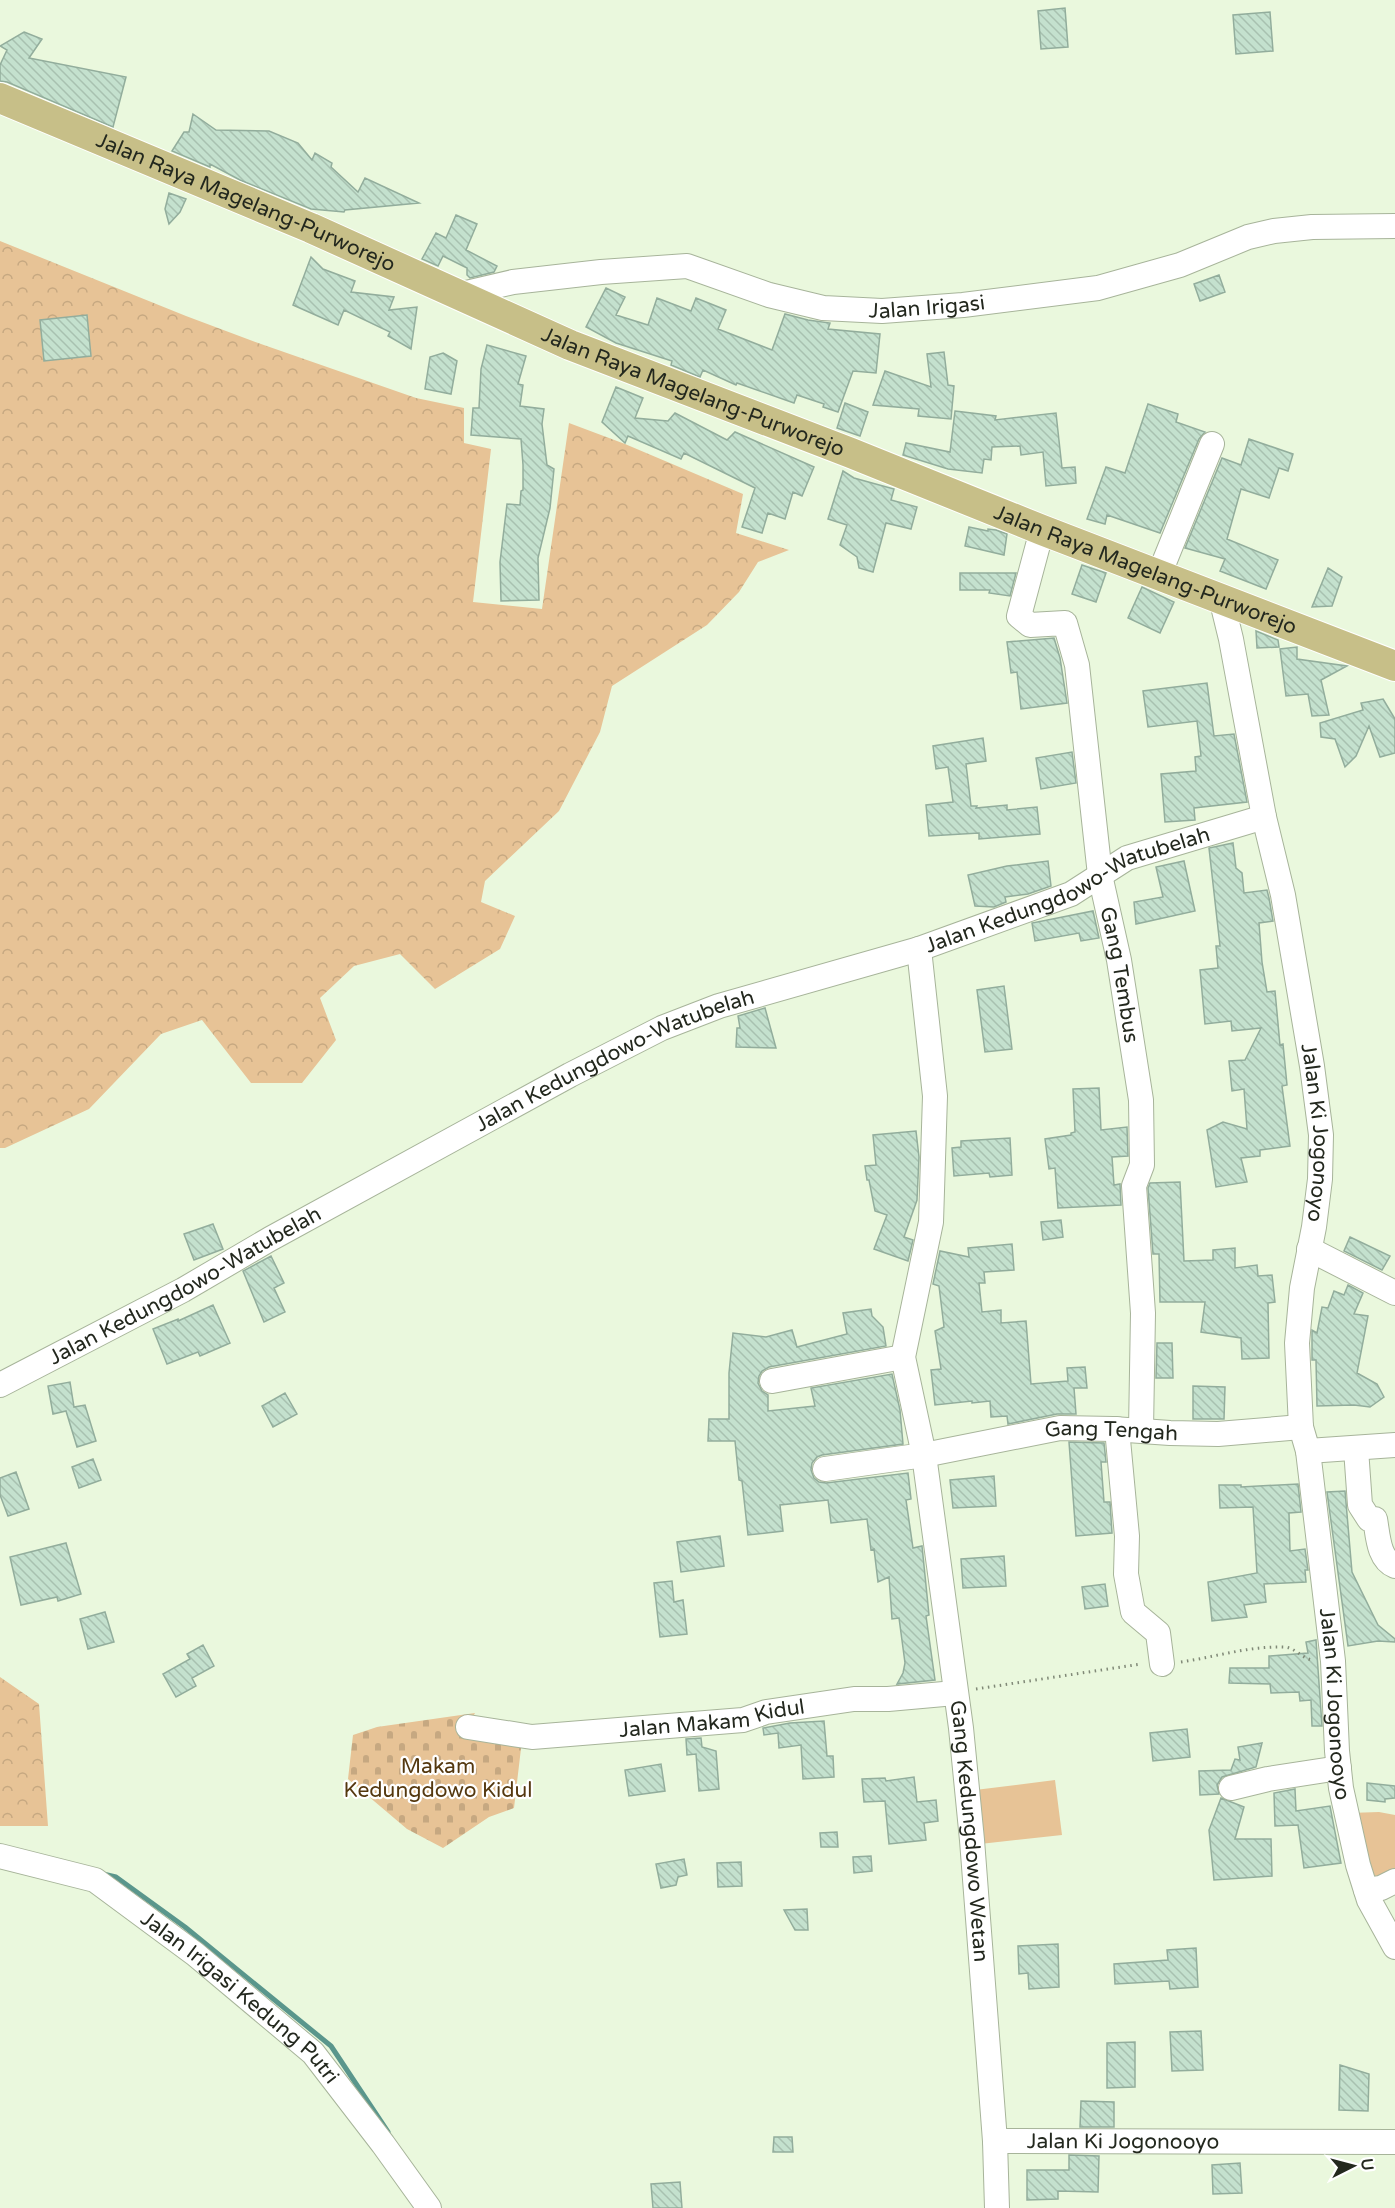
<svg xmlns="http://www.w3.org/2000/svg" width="1395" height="2208" font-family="'Varela Round',sans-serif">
	<defs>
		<pattern id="forest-crowns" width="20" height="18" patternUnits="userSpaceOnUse" patternTransform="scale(1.5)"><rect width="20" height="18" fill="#e7c396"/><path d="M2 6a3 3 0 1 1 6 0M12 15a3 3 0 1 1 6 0" fill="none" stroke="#c6a881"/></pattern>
		<pattern id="cemetery-stones" width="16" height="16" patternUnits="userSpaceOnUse" patternTransform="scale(1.5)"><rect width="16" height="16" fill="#e7c396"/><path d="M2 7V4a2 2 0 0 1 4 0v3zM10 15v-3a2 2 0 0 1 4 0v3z" fill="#c6a881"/></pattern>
		<pattern id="building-back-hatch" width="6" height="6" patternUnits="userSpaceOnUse" patternTransform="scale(1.5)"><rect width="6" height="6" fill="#c4e1ce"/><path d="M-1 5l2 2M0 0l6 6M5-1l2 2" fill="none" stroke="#a8c1b0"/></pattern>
	</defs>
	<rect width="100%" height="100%" fill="#eaf8dd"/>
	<path fill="url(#forest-crowns)" d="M0,241l186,75 75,28 155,54 48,10v35l27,6 -18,153 69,7 27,-186 56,21 118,50 -7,39 53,17 -31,12 -19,30 -32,33 -95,61 -12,46 -41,79 -74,70 -4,21 34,14 -15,33 -65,40 -35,-35 -46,12 -34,32 16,42 -34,43h-51l-49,-63 -41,14 -72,75 -84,39h-5z
		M0,1677l39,27 9,122h-48z"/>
	<path fill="url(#cemetery-stones)" d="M475,1713l-7,13 54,14 -8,68 -25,9 -46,31 -36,-19 -59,-50 5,-44 24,-8z"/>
	<path fill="#e7c396" d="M1055,1780l7,55 -82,9 -5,-54z
		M1379,1812l16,3v57l-19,15 -27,-74z"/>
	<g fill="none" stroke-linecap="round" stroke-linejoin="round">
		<path stroke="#5a968c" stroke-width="5" d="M103,1874l13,3 69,50 146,119 57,86"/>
	</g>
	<path fill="url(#building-back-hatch)" stroke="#92ad9c" stroke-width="1.5" d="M1065,8l3,39 -27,2 -3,-38z
		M1270,12l3,39 -37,3 -3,-39z
		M24,32l18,7 -13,19 97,19 -13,50 -106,-45 -7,-1v-16l7,-15 -7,-4z
		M193,114l23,16 53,1 29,12 14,17 3,-7 17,10 -1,4 27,25 7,-14 54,25 -74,7 -1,2 -33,-3 -71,-29 -30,-16v3l-38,-16 12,-19h5z
		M169,193l17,6 -6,13 -11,12 -4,-15z
		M456,215l21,9 -11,26 31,16 -3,6 -24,6 -3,-3v-7l-24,-12 -5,10 -16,-7 14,-26 10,5z
		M311,257l12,12 32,12 -4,11 43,5 -5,13 28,-3 -6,42 -23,-13 2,-4 -46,-22 -6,15 -45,-20z
		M1219,275l6,17 -25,9 -6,-17z
		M606,288l19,9 -9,18 32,10 9,-27 34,13 5,-13 30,12 -8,19 54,21 13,-36 23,6 22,3 -2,6 52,5 -4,39 -23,-2 -15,41 -15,-5 1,-3 -27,-9 -3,8 -57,-20 -1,2 -33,-15 -3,7 -29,-12 1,-4 -56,-18 -30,-16z
		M87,315l4,41 -47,5 -4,-41z
		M487,345l39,11 -8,28 5,1 -3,21 24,3 -2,15 5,41 7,4 -4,39 -12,50 1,42 -38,1 -1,-39 7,-58 13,1 1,-14 2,-1v-25l-2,-26 -50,-4 2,-27h6l2,-39z
		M944,352l4,33 6,1 -3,33 -33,-3 1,-7 -46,-4 12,-34 46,16 -4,-33z
		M443,353l14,8 -6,33 -26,-5 5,-32z
		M616,387l27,11 -8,20 33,3 7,-8 52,27 8,-8 79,35 -12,29 -9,-4 -8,27 -17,-6 -6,20 -20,-6 13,-39 -71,-35 -3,6 -53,-23 -3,7 -23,-21z
		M845,403l23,9 -8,24 -23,-8z
		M1148,404l30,10 -2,8 29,10 -6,7 -39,94 -53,-18 -2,9 -18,-5 19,-52 19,6z
		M955,411l41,5 -1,4 61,-7 6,55 13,-1 1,16 -30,3 -3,-34 -22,3 -1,-9 -28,1 -1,13 -7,-1 -2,14 -34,-4 -45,-14 3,-12 44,9z
		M1249,439l44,15 -5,17 -9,-3 -10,30 -28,-9 -14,50 51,21 -12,29 -46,-18 5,-12 -40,-11 37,-90 19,7z
		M843,471l11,7 40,11 -3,11 26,7 -6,22 -25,-6 -13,49 -14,-4 -2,-11 -17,-12 7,-20 -19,-6z
		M969,527l19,4v-2l8,1 11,4 -3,21 -39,-9z
		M1082,565l24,8 -10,29 -24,-8z
		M1328,568l14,9 -10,29 -20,1z
		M960,573h56l-6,23 -21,-3 1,-3h-30z
		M1142,587l32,15 -14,31 -32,-15z
		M1256,631l22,9 1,7 -22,1z
		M1054,638l6,20 7,45 -46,6 -4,-37 -6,1 -4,-31z
		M1297,647v12l50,7 -26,14 8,35 -17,1 -4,-22 -22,2 -6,-47z
		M1207,683l7,53 20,-2 13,68 -53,6 1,12 -30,2 -4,-48 35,-3 -1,-14 6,-1 -4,-35 -49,6 -5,-36z
		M1383,699l12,20v34l-15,4 -11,-31 -13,30 -11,11 -10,-28 -14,-2 -1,-14 43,-13 -2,-7z
		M983,738l3,23 -20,3 5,42h6l-1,2 31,-3v5l30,-3 3,27 -61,5v-6l-50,3 -3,-31 27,-3 -5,-35 -12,2 -3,-23z
		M1072,752l4,31 -35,6 -5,-31z
		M1233,843l3,25 6,5 2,20 23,-3 2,8 4,23 -14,2 3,39 5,30 8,-1 5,54 3,-1 4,41 -5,1 8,60 -30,4v6l-19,2 6,24 -31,5 -9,-57 16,-8 24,7 -3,-40 -12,2 -3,-30 16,-1 16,-32 -29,3 -1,-10 -26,3 -5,-54 18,-2 -2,-22h4l-11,-98z
		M1048,861l3,25 -23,8 -23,3 1,5 -12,5 -19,-1 -7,-31 39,-9z
		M1184,861l11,50 -59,13 -2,-22 29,-5 -7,-30z
		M1093,911l6,27 -18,3 -2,-8 -44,8 -3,-18z
		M1004,986l8,63 -27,3 -8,-62z
		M765,1008l11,40 -40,-1 1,-19h3l-2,-12z
		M1099,1088l2,42 26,-3 1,29 -16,1 2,28 6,-1 1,21 -63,3 -3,-40 -6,1 -4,-30 26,-4v-2l4,-1 -2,-43z
		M916,1131l3,26 -2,43 -13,37 9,3 -5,21 -34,-12 13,-34 -12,-4 -6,-31h-2l-2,-14 11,-1 -3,-30z
		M1010,1138l2,37 -22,2 -1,-4 -35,3 -2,-28 9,-1v-6z
		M1180,1182l4,79 29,-1v-10l22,-2v20l22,-3 1,11 14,-1 3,27 -7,1 1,55 -27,1 -1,-21 -40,-6 4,-30h-45l-1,-48h-6l-5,-66 2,-5z
		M1061,1220l2,17 -20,3 -2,-18z
		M213,1224l10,25 -29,11 -10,-26z
		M1350,1237l40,19 -8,14 -38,-19z
		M1012,1244l2,26 -30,2 1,11h-6l3,29 19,-2v13l25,-2 5,63 37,-3 -1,-13 18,-1 2,21h-13l2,26h-19l-49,10 -1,-8 -16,1 -1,-16 -18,2v-2l-37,4 -4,-35 10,-1 -6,-38 9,-4 -5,-41 -6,-2 7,-33 29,6 -1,-9z
		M271,1256l13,27 -10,5 11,24 -21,10 -21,-51z
		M1348,1285l15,8 -9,21 14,2 -11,57 20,11 7,13 -14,10 -16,-2 -37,1 -1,-46h-4v-30l5,3 5,-26 6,1 6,-17 10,4z
		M213,1305l17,38 -30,13 -2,-4 -31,12 -14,-35 25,-10v2z
		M871,1309l1,7 11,11 3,19 -117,21 -7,4 -3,5 -1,7 4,8 6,4v16l47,-5 -4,-18 81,-14 8,36 3,34 -81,11 -5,2 -5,6 -1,7 3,8 5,4 7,1 82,-10 3,26 -5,1 7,48 9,-2 7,69 -3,1 9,64 -38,4 6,-11 2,-10 -6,-45 -7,1 -3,-42 -11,5 -4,-33 -3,1 -4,-31 -36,4 -3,-23 -48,5 3,26 -35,4 -6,-54 -3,-1 -4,-39h-27l1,-22h20v-46l4,-40 33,4 26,-7 5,17 50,-13 -4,-21z
		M1157,1343h15l1,35h-17z
		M70,1382l4,25 11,-2 11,36 -19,6 -11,-36 -13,3 -5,-28z
		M1193,1386l32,1 -1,32h-31z
		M285,1393l12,21 -24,13 -11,-21z
		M1069,1442l35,1 2,19h-5l3,40h6l2,31 -36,3z
		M93,1459l8,21 -22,8 -7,-21z
		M16,1472l13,37 -21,7 -8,-21v-17z
		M994,1476l2,30 -43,2 -3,-28z
		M1298,1484l3,28 -12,1 1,38 15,-2 3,21h-3l1,12 -42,2 2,18 -22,3 3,12 -35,4 -4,-39 49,-9 -4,-66 -33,1 -1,-23h22v2z
		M1345,1491l7,81 26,53 17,14v3l-17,-1 -30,5 -21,-154z
		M720,1536l4,30 -43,6 -4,-30z
		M66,1543l15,51 -23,7 -1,-4 -36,8 -11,-48z
		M1004,1556l2,30 -43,2 -2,-29z
		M672,1581l2,21 9,-2 4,34 -27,3 -6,-54z
		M1105,1584l3,22 -23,3 -3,-22z
		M105,1612l9,30 -26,7 -8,-30z
		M1316,1640l6,86h-10l-1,-26 -11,1 -1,-9 -28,1 -1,-9 -41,-1 1,-15h39v-12l39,-3 -2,-11z
		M203,1645l11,21 -22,12 4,8 -20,11 -13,-23 27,-15 -3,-5z
		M824,1721l3,35h6l1,21 -31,2 -2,-34 -22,3 -1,-15 -14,2 -1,-7 27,-5z
		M1187,1729l3,28 -37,4 -3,-28z
		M701,1738l1,9 14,4 3,38 -20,2 -3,-37 -9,1 -1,-16z
		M1262,1743l-6,24 -34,10 -5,8 2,9 -19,1 -1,-24 32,-1 4,-11 5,1 -2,-13z
		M661,1764l4,27 -36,5 -4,-26z
		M914,1777l3,25 19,-2 2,21 -14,2 2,17 -37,4 -4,-43 -21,1 -2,-23 23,-1 1,3z
		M1367,1783l28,3v12l-10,1v3l-18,-2z
		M1295,1789l1,22 34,-5 11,57 -37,5 -6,-43 -23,1 -1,-33z
		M1221,1798l23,9 -9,32h36l1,37 -58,4 -5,-50z
		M837,1832l1,15h-17l-1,-14z
		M871,1856l1,15 -18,2 -1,-16z
		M684,1859l3,16 -9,2 -2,8 -15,3 -5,-24z
		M741,1862l1,24 -24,1 -1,-24z
		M807,1909l1,21h-13l-11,-20z
		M1058,1944l1,43 -30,2 -1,-16 -9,1 -1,-28z
		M1196,1948l2,39 -28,2 -1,-8 -54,3 -1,-20 54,-4 -1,-10z
		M1201,2031l2,39 -31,1 -2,-39z
		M1135,2042v45l-28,1v-45z
		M1340,2065l29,9 -1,37 -29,-1z
		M1081,2101l33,1v25h-34z
		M774,2137h18l1,15h-20z
		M1069,2155l30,1 -1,36 -40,-1v8l-31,1v-30h42z
		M1240,2163l2,30 -29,1 -1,-29z
		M680,2182l2,26h-29l-2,-24z"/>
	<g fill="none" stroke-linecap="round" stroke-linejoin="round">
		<g stroke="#a7b49a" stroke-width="26">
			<g id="minor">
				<path id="s1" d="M458,295l55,-13 88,-10 86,-6 82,29 54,13 59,3 81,-6 135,-17 82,-23 68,-28 26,-6 38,-4 83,-1"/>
				<path id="s2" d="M1042,530l-23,86 11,9 35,-2 12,42 23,210 19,85 22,140 1,65 -8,21 9,127 -2,117"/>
				<path d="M1159,575l53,-131"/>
				<path id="s3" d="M1221,598l10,41 33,178 19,78 29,171 9,69 -1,44 -6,48 -12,61 -5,55 4,84 7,24 25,210 4,90 4,37 17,77 11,35 26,47"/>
				<path id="s4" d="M919,949l16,147 -4,126 -28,135 21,98 37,273 11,112 23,301 2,67"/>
				<path d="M1309,1249l86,44"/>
				<path d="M772,1381l131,-24"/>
				<path id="s5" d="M0,1385l183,-95 87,-51 300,-164 92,-47 57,-22 200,-57 152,-55 56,-36 137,-41"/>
				<path d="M1117,1429l10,107 -1,38 7,38 25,21 4,31"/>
				<path d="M1356,1449l4,56 9,14h6c3,16 3,40 20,47"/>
				<path d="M1308,1451l87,-6"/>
				<path id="s6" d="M825,1469l99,-14 136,-27 53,1 57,4 48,1 83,-7"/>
				<path id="s7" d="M468,1727l64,10 211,-17 23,-8 88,-13h34l67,-6"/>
				<path d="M1231,1788l37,-9 71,-11"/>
				<path id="s8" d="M0,1856l95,24 100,74 118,99 70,91 46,64"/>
				<path d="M1366,1890l15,-2 14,-7"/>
				<path id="s9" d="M995,2141l400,1"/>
			</g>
		</g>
		<g stroke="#fff" stroke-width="32">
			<g id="major">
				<path id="s10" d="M0,98l311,130 259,117 281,108 191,77 353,136"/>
			</g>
		</g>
		<path stroke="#808977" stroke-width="3" stroke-dasharray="1.5 4.5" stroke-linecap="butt" d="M1181,1662c34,-5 68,-16 103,-15 11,0 18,12 29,13
			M976,1689l165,-25"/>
		<use href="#minor" stroke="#fff" stroke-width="24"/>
		<use href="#major" stroke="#c7bf88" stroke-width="30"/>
	</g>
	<g text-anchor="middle" stroke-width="4.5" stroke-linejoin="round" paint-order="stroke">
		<g font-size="21" fill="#23281e" stroke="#fff">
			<text dy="7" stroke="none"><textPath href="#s10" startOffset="267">Jalan Raya Magelang-Purworejo</textPath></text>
			<text dy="7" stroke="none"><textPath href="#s1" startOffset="478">Jalan Irigasi</textPath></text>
			<text dy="7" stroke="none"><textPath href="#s10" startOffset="753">Jalan Raya Magelang-Purworejo</textPath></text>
			<text dy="7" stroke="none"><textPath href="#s10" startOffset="1239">Jalan Raya Magelang-Purworejo</textPath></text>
			<text dy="7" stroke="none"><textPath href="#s5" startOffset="1182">Jalan Kedungdowo-Watubelah</textPath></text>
			<text dy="7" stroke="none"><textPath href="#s2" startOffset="495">Gang Tembus</textPath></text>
			<text dy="7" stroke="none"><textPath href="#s5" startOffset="696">Jalan Kedungdowo-Watubelah</textPath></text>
			<text dy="7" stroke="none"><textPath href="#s3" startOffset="544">Jalan Ki Jogonoyo</textPath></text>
			<text dy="7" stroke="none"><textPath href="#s5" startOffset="210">Jalan Kedungdowo-Watubelah</textPath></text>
			<text dy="7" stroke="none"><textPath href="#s6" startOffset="290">Gang Tengah</textPath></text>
			<text dy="7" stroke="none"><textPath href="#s3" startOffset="1120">Jalan Ki Jogonooyo</textPath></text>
			<text dy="7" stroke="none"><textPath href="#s7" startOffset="246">Jalan Makam Kidul</textPath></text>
			<text dy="7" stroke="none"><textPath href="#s4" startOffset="891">Gang Kedungdowo Wetan</textPath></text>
			<text dy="7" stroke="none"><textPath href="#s8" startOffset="285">Jalan Irigasi Kedung Putri</textPath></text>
			<text dy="7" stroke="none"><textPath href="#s9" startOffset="128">Jalan Ki Jogonooyo</textPath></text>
		</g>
		<g font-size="21" fill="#54380f" stroke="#fff">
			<text x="438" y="1773">Makam<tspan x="438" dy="24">Kedungdowo Kidul</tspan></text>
		</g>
	</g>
	<g transform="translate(1353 2166) rotate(84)" stroke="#ffffff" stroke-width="4.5" paint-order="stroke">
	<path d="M0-4.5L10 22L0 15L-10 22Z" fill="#23281e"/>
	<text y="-9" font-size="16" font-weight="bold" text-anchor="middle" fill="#23281e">U</text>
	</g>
</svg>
